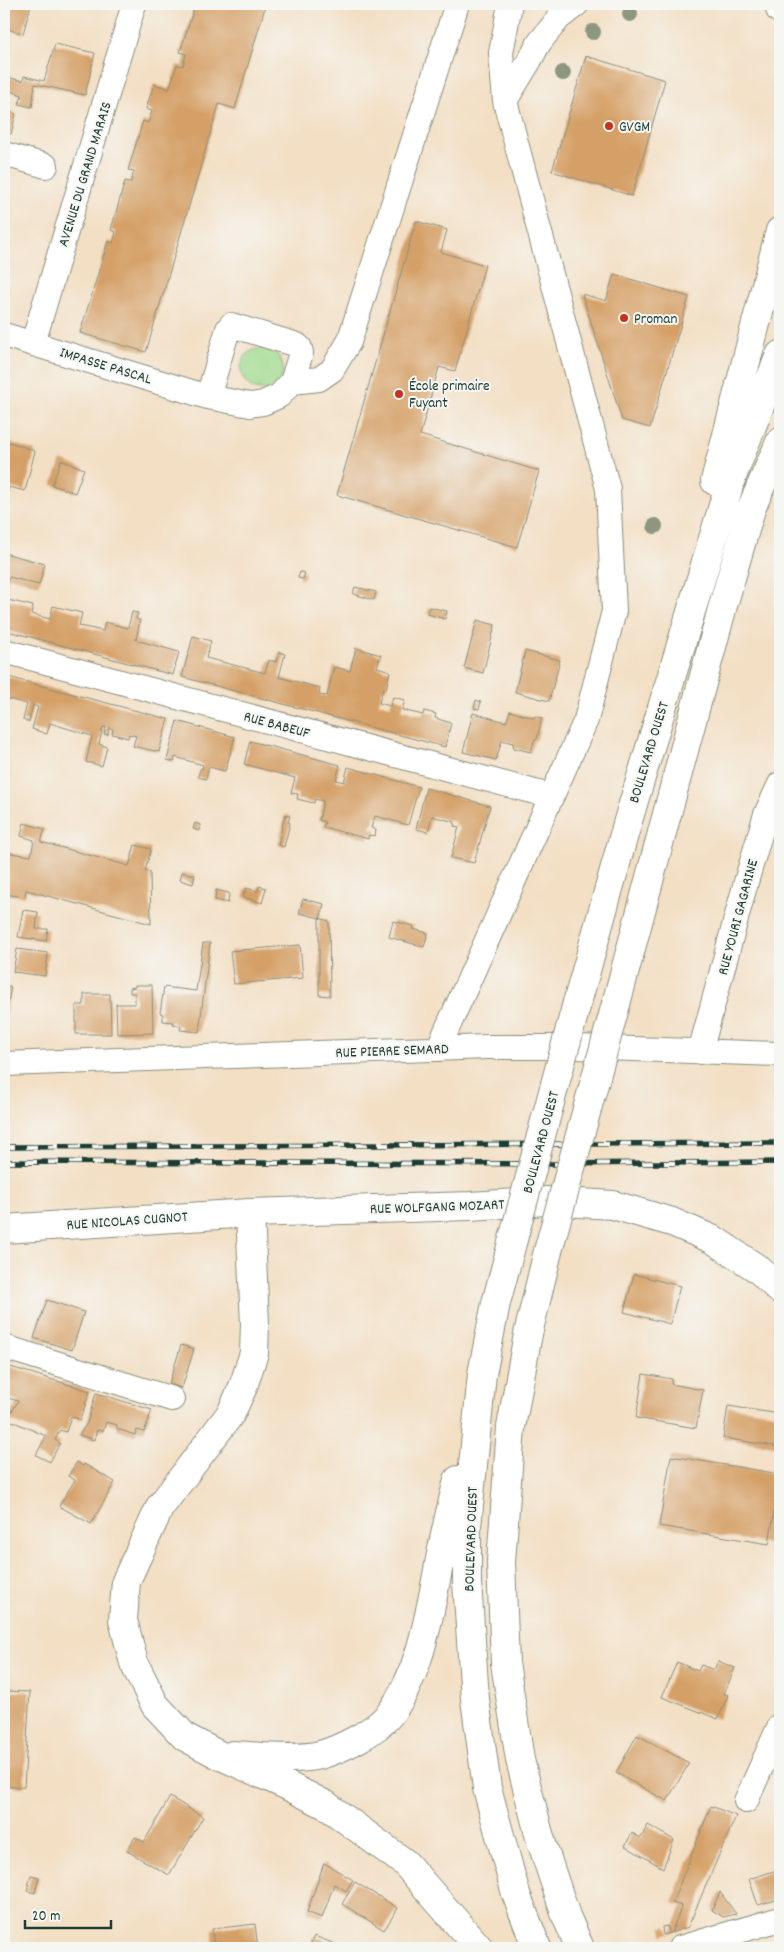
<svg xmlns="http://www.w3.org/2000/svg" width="784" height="1952" font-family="Dekko,sans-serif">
	<rect width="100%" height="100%" fill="#f6f6f2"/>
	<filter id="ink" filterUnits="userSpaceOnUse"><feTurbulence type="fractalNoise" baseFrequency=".02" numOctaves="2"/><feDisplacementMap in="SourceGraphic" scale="10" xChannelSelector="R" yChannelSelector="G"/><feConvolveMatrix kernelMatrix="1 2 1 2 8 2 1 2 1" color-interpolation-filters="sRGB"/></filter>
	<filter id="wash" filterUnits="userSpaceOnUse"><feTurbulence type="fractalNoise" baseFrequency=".0096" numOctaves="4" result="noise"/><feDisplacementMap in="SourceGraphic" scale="20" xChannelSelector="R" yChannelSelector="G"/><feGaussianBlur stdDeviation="1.12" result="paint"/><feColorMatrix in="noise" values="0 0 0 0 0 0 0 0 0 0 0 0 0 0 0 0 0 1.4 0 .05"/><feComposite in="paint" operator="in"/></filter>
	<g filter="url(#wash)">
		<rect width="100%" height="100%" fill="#f3dfc4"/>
		<path fill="#a0da8d" stroke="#608c60" d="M241 369a21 21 0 1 1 42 0a21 21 0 1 1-42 0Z"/>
		<g id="blocks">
			<path fill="#d5a067" d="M4,4h27l-8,30 -19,-6z
				M201,4h65l-31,105 -16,-5 -73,248 -66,-19 28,-92 5,2 3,-11 -5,-2 14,-49 6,1 3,-11 -6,-1 15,-49 5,2 4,-12 -6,-2 8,-25 15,5 8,-24 6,1 3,-12 -6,-2 15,-47 5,1z
				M55,44l40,9 -10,42 -50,-11 -3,23 -13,-3 3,-9 -18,-6 3,-12 16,4 1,-5 20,5z
				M586,56l79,24 -33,116 -80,-25z
				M4,110l12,4 -5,20 -7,-2z
				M416,221l31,9 -6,22 44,13 -30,106 -16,-4 -19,68 119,36 -22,76 -180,-52z
				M614,274l75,23 -39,131 -28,-8 -40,-126 24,7z
				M4,289l5,1 -5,17z
				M4,440l31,11 -10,40 -16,-4 -1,5 -4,-1z
				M61,460l23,9 -9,24 -23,-8z
				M4,553l41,11 -6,21 -30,-8 -5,16z
				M300,572l5,1 -2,6 -5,-1z
				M355,587l21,5 -2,8 -21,-6z
				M4,599l29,7 -2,8 19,5 3,-13 29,7 -3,13 24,5 2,-9 23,6 4,-16 6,1 -2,6 4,1 -4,20 43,12 -6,23 -169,-45z
				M429,607l18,4 -2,8 -18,-5z
				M477,620l18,5 -12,48 -19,-5z
				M193,636l18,5 -5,17 59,15 4,-13 7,2 3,-10 6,2 -6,23 41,11 -1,7 8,1 7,-29 16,4 6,-23 25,7 -4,12 13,4 -4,18 -3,-1 -4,15 11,3 3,-9 12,3 -3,10 21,5 1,-4 12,3 -1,4 16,5 -6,24 -263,-70z
				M525,651l35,9 -11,41 -34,-9z
				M4,676l164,43 -9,33 -26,-6 3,-10 -7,-2 -1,4 -16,-4 1,-5 -4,-1 -1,7 -4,-1 2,-7h-3l-4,17 8,3 -5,19 -16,-4 6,-26 -42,-13 -3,11 -15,-5 6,-22 -5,-2 -4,17 -6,-2 4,-16 -19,-5 -4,14z
				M476,700l5,2 -2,7 -5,-1z
				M510,711l24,7 1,-2 7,2 -5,21 -3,2 -3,11 -17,-4 -1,-5 -11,-3 -6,20 -33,-8 10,-39 33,9z
				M177,721l58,16 -10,34 -16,-4 -3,12 -8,-2 2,-8h2l1,-4 -28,-8 -1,5 -7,-2z
				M250,741l90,24 -4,15 8,2 4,-15 71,20 -11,38 -33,-9 -4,12 5,2 -1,6 -6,-1 -1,4 -45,-12 2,-5 -6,-2 4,-19 -8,-2 -1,4 -17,-4 1,-5 -7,-1 4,-15 -51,-14z
				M426,788l64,18 -16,57 -23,-5 8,-31 -5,-1 1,-4 -23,-6 -4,16 -12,-3z
				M285,815l5,1 -2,6 2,1 -6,24 -6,-2z
				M24,823l21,6 -4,13 88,24 6,-21 16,4 -6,22 5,1 1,52 -125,-34 -1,7 -21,-3v-42l27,4 3,-16 -13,-4z
				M195,823l6,2 -2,6 -6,-2z
				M182,872l13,3 -2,9 -13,-4z
				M259,886l7,2 -4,15 -19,-6 3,-9 12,3z
				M216,890l13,3 -1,10 -13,-3z
				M303,899l21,5 -4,14 -21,-5z
				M23,910l15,2 -2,17h12l-2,12 -28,-4z
				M319,918l10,3 1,75 -11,-1z
				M393,921l21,5 -1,3 15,4 -4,14 -35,-10z
				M203,943h7l-11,89 -19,-2 1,-4 -8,-2v-2l-10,-1v-7l-3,-1 4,-26 32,4z
				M300,945l3,33 -69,6 -4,-33z
				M17,949l31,4 -3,23 -32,-4z
				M135,985h17l1,48 -36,1 -1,-30h19v-11h-5v-5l5,-1z
				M4,986l7,1 -6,34h-1z
				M84,994h26l1,40h-35v-29h8z
				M634,1274l46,12 -10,38 -46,-12z
				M47,1300l37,12 -12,38 -38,-12z
				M181,1345l13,4 -12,39 -13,-4z
				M4,1365l86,26 -10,29 -9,-4 -5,16 -6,-2 -5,10 5,3 -10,19 -14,-7 10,-19 -34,-15 -2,3 -5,-1 13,-22 -14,-4z
				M643,1374l29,5 -1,5 32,6 -7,38 -60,-10z
				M96,1393l56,17 -8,22 -7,-2 -2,5 -18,-6v-4l-11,-3 -3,9 -6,-1 -3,10 -15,-5 8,-12z
				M728,1406l52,8v33l-57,-9z
				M671,1456l109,18 -11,70 -110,-18z
				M77,1462l6,4 1,-2 31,18 -24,42 -32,-18 16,-26 -7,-4z
				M4,1575l4,2 -4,12z
				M718,1661l17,7 -11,26 4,1 -10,24 -56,-22 15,-35 21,9 3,-6 13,5z
				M4,1691l26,1 -6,95 -20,-1z
				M637,1735l52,28 -22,38 -51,-28z
				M170,1797l33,20 -34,58 -42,-24 8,-14 9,5z
				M711,1806l25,10 -48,111 -17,6 11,-27 -10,-3z
				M648,1825l26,15 -11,28 -38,-22 7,-13 9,5z
				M324,1863l29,17 -7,11 -12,-7 -12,34 -15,-6z
				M780,1869v30l-22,6 -9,-26z
				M31,1875l8,2 -4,16 -8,-2z
				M355,1882l43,26 -14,22 -42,-26z
				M720,1892l16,22 -13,3 -11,-7z
				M255,1924l3,24h-44l-2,-19z
				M667,1926l3,7 -7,2 -1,-8z
				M314,1936l24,9v3h-29z
				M760,1943l1,5h-16z"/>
		</g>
	</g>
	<g filter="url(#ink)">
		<use href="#blocks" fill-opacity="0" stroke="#898e7c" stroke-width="1"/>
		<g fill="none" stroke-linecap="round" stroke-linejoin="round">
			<g stroke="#898e7c" stroke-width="26">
				<path id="street" d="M505,101l25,-41 9,-17 20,-25 18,-14
					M4,154l42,12
					M4,335l204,62 42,8 13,-2 16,-7 13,-14 9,-29 -1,-5 -3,-3 -66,-20 -3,4 -20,68
					M33,343l101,-339
					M292,382l27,-3 13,-9 17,-28 108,-338
					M4,651l546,145
					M438,1049l148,-329 28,-109 -6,-122 -103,-388 -4,-48 9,-49
					M700,1052l46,-170 20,-68 14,-30
					M4,1064l484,-17h88l204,7
					M4,1347l168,52
					M746,1801l34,-76
					M680,1948l100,-29"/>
			</g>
			<g stroke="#898e7c" stroke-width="30">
				<path id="secondary" d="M4,1229l246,-16 220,-7 76,-5 67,4 59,17 42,18 44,29 22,21"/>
			</g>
			<g stroke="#898e7c" stroke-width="30">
				<path id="primary" d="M779,4l1,5
					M715,481l65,-250
					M577,1003l50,-179 104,-345 49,-124
					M616,1004l106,-395 29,-100 29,-67
					M250,1213l5,111 -1,29 -11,34 -12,26 -71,94 -34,74 -3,39 11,43 21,42 30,32 32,17 71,32 38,19 79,58 74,85
					M512,1243l-16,60 -14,71 -15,152v56l8,117 12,89 29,106 21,54
					M548,1251l-20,83 -17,93 -10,135 4,101 15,97 20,78 26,78 14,32
					M233,1755c24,1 65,6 87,0 21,-6 55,-23 69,-40 33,-42 42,-110 52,-161 5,-25 11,-50 17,-74"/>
			</g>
			<use href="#street" stroke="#fff" stroke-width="24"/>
			<use href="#secondary" stroke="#fff" stroke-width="28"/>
			<use href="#primary" stroke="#fff" stroke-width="28"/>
			<g stroke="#1f3d34" stroke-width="5.5">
				<path id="rail" d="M4,1147l776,-4
					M4,1162l547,2 229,-2"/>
			</g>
			<use href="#rail" stroke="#f6f6f2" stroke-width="4" stroke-dasharray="11" stroke-linecap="butt"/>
			<g stroke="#898e7c" stroke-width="30" stroke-linecap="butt">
				<path id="primary-bridge" d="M512,1243l65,-240
					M548,1251l68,-247"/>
			</g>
			<use href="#primary-bridge" stroke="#fff" stroke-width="28"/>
		</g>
		<g fill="#8d977f">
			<circle cx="630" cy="14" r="8"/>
			<circle cx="593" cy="32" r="8"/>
			<circle cx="563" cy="73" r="8"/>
			<circle cx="655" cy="526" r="8"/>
		</g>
	</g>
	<g fill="#c8321e" stroke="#f6f6f2" stroke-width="2">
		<circle cx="609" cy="126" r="5"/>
		<circle cx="624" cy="318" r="5"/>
		<circle cx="399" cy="394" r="5"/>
	</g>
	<g text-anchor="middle" stroke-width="4" stroke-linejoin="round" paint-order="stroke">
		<g font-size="15" fill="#1f3d34" stroke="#f6f6f2" text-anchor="start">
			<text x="619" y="131">GVGM</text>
			<text x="634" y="323">Proman</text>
			<text x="409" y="390">École primaire<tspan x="409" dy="17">Fuyant</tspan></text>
		</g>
		<g font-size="15" fill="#1f3d34" stroke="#f6f6f2">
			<text transform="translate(84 174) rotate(-73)" y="5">AVENUE DU GRAND MARAIS</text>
			<text transform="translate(106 365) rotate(17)" y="5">IMPASSE PASCAL</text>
			<text transform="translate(277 724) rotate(15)" y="5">RUE BABEUF</text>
			<text transform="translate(648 752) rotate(-73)" y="5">BOULEVARD OUEST</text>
			<text transform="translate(737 917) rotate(-75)" y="5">RUE YOURI GAGARINE</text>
			<text transform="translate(392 1050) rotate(-2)" y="5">RUE PIERRE SEMARD</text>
			<text transform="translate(540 1142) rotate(-75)" y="5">BOULEVARD OUEST</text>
			<text transform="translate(437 1206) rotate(-2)" y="5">RUE WOLFGANG MOZART</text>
			<text transform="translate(127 1220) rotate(-4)" y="5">RUE NICOLAS CUGNOT</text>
			<text transform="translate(470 1539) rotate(-88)" y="5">BOULEVARD OUEST</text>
		</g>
	</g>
	<rect width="784" height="1952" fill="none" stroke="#f6f6f2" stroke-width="20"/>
	<path d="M25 1920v8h86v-8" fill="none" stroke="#1f3d34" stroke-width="2.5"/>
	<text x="32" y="1920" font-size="15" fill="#1f3d34" stroke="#f6f6f2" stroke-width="4" paint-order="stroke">20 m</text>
</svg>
